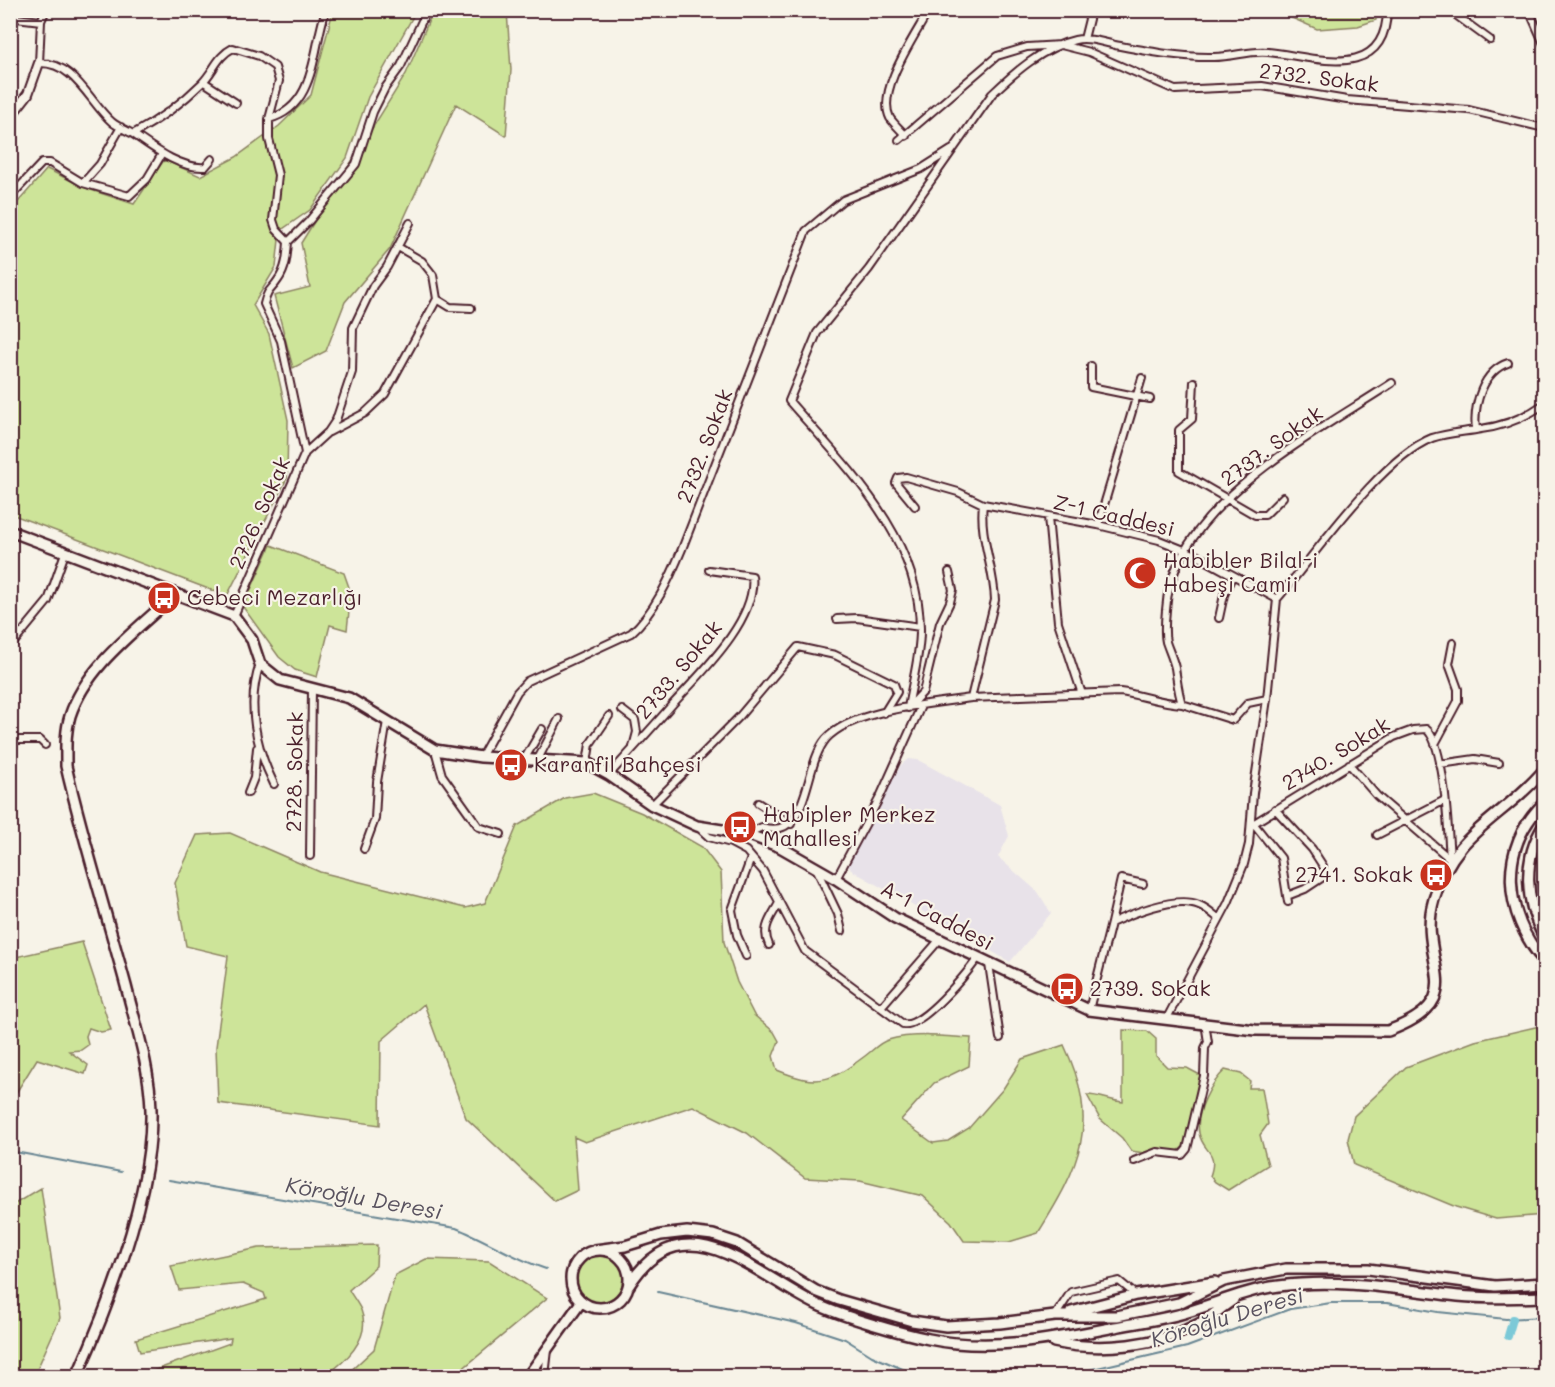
<svg xmlns="http://www.w3.org/2000/svg" width="1555" height="1387" font-family="Mali,sans-serif">
	<rect width="100%" height="100%" fill="#f7f3e8"/>
	<filter id="ink" filterUnits="userSpaceOnUse"><feTurbulence type="fractalNoise" baseFrequency=".0167" numOctaves="2"/><feDisplacementMap in="SourceGraphic" scale="12" xChannelSelector="R" yChannelSelector="G"/><feConvolveMatrix kernelMatrix="1 2 1 2 8 2 1 2 1" color-interpolation-filters="sRGB"/></filter>
	<g filter="url(#ink)">
		<path fill="#e8e2e9" d="M908,759l10,1 82,45 9,31 -11,21 40,35 13,21 -41,49 -157,-91 -5,-5 1,-7 52,-94z"/>
		<path fill="#cde499" stroke="#8c8262" stroke-width="1.5" d="M333,11h83l-48,86 -21,61 -37,52 -30,21 -4,36 -23,38 16,29 19,86 -1,58 -60,118 -216,-82v-304l36,-41 41,20 46,15 30,-44 36,16 36,-19 43,-31 32,-31z
			M433,11h74l4,59 -5,66 -50,-32 -66,145 -45,53 -19,49 -33,17 -19,-72 36,-9 -9,-44 105,-169z
			M1276,11h100v9l-18,6 -41,3z
			M271,545l73,28 7,20 -4,37 -17,-5 -13,52 -22,-7 -16,-13 -36,-50z
			M593,793l49,20 60,34 19,25 3,70 13,40 17,33 20,17 5,9 -6,15 4,14c41,17 53,12 88,-14 7,-5 15,-14 23,-16 23,-7 60,-4 83,-2l-2,28 -35,17 -33,37 32,23 15,-2 21,-13 34,-39 19,-30 42,-14c37,78 16,121 -26,188l-29,9 -45,-1 -13,-19 -28,-26 -63,-15 -55,-3 -58,-45 -54,-27 -108,36 -11,-5 4,53 -23,11 -89,-83 -42,-114 -43,37 -1,84 -162,-22 -2,-56 12,-91 -42,-10 -11,-63 22,-48 33,-2 90,39 145,36 20,-5 32,-77 48,-28z
			M82,942l29,88 -10,2 -12,-4 -3,8 2,9 -7,5 -12,1 19,14 -3,9 -48,-15 -26,42v-143z
			M1544,1025v190l-48,4 -40,-12 -102,-42 -6,-26 6,-23 52,-49 69,-26z
			M1123,1030l24,1 9,8v17l11,11 20,1 13,7 -14,69 -9,8 -19,-4 -14,5 -13,-2 -9,-13 -22,-19 -13,-24c13,0 23,6 36,7z
			M1225,1070l16,4 9,7 -1,7h13l6,36 -8,11 8,30 -40,25 -13,-8 -5,-6c9,-26 -7,-23 -11,-43 -4,-21 12,-50 26,-63z
			M41,1188l19,130 -26,58h-23v-174l2,3z
			M377,1245l-1,21 -27,24c3,6 9,13 12,20 11,28 -16,52 -36,66h-186l91,-33 1,-5 -91,14 -4,-13 130,-40 -2,-6 -21,-9 -64,6 -8,-24 88,-18z
			M575 1278a24 24 0 1 1 48 0a24 24 0 1 1-48 0Z
			M426,1259l63,2 58,37 -87,73 -1,5h-114l29,-27 21,-74z"/>
		<g fill="none" stroke-linecap="round" stroke-linejoin="round">
			<path stroke="#678592" stroke-width="2" d="M10,1151l111,21
				M169,1180l287,48c31,12 58,31 90,41
				M658,1292l138,31 49,16 27,17 40,17 15,3
				M1063,1376l124,-29 103,-38 41,-6h56l51,9 68,7 38,-2"/>
			<path stroke="#7bc9d7" stroke-width="8" d="M1508,1336l5,-17"/>
			<g stroke="#4a1f2b" stroke-width="10">
				<path id="minor" d="M46,10l-5,11 -2,42c36,-1 50,39 73,59 6,5 14,8 21,12 24,-13 49,-31 69,-51 12,-12 15,-27 31,-35l26,8 16,11 4,14 -10,38v20l9,36 -5,45 3,9 12,13c-1,14 -2,27 -10,38 -7,11 -10,8 -14,24l17,37 24,112
					M1449,10l41,30
					M1529,10l15,34
					M16,18l25,3
					M1084,39l6,-24 5,-5
					M204,82l32,21
					M269,119c48,-13 43,-70 57,-109
					M133,134c19,13 47,35 72,33l7,-8
					M906,136c-5,-6 -12,-12 -16,-18 -14,-28 26,-83 39,-108
					M899,140l98,-84 30,-9 34,-2 28,7 86,38 87,-4 85,14 122,10 75,18
					M83,183l17,-19 21,-37
					M10,197l32,-34h8l33,20 46,13 18,-17 15,-25
					M288,242l21,-21 47,-57 17,-52 12,-24 16,-22 26,-56
					M437,299l13,8 21,1
					M1091,366v21l59,12
					M1194,382l-2,37 -13,11v41l76,44h10l18,-18
					M1476,430c-3,-25 7,-59 32,-67
					M329,432l36,-19 20,-19 52,-95 -4,-24 -11,-14 -24,-14
					M915,506l-19,-23 2,-5 8,-1 52,15 25,12 115,21 61,15 35,14 83,45 -10,100 -14,94 -4,51 -5,20 -16,39 -61,115
					M1048,517l10,105 24,72
					M1098,525l44,-147
					M1277,599c38,-44 103,-140 155,-161 15,-5 33,-6 49,-9 23,-3 45,-12 63,-25
					M234,616l71,-163 23,-21 8,-12 16,-48 1,-44 20,-42 14,-19 23,-44
					M1219,618l5,-23 8,-19
					M837,619l20,-1 63,9
					M10,647l38,-46 17,-48
					M260,664c-14,40 -4,84 14,120
					M971,698l149,-6c22,3 40,11 62,12
					M1267,699l-19,4 -15,17 -51,-16c-4,-12 -5,-24 -7,-36 -2,-9 -6,-17 -9,-26 -2,-9 -1,-22 0,-32 5,-103 149,-176 226,-227
					M909,707l14,-15 17,-69 10,-21 3,-12 -4,-18
					M908,708c4,-25 12,-52 12,-77 1,-94 -74,-164 -131,-230l28,-68 52,-64 123,-175c22,-21 51,-47 83,-54 13,-3 27,2 40,5 32,6 67,13 99,12 19,0 36,-7 54,-5 44,4 118,32 119,-42
					M622,710l13,10 2,12 -4,15
					M10,738l3,2h27l5,5
					M1436,742l22,-41v-12l-9,-25 4,-21
					M435,750l7,25 37,52 22,7
					M481,757l36,-65 10,-11 104,-48c23,-20 39,-55 51,-84l124,-318 37,-31 78,-31 30,-19
					M525,758l17,-29
					M538,759l21,-40
					M587,763l3,-19 19,-28
					M1349,764l28,32 73,63
					M1440,764l35,-5 24,4
					M609,775c21,-23 42,-46 62,-69 27,-30 87,-86 81,-130l-43,-6
					M248,793l6,-15 3,-30
					M758,803l33,21
					M652,805l87,-88 59,-70 37,8 59,29 3,8 -13,21
					M1275,809l37,40 11,17
					M1254,824l27,34 7,44
					M1251,825l143,-88 19,-7 13,-1c19,14 22,104 24,130
					M697,826l12,11 22,6 15,8 17,20 42,80 98,73c18,5 64,-51 75,-66
					M747,834l15,-7c48,15 41,-61 64,-88 27,-30 107,-35 145,-41l24,-98c-1,-33 -16,-63 -12,-96
					M1377,835l68,-35
					M364,849l11,-30 2,-37 10,-61
					M310,856l2,-167
					M816,868l22,46 4,17
					M836,879l44,-82 41,-91
					M1287,896l18,-7 18,-12
					M1111,923l10,-44 22,5
					M769,945c-8,-17 2,-27 10,-42
					M746,956l-9,-21 -5,-25 19,-52
					M989,964l11,74
					M881,1007l60,-69
					M1089,1010l22,-87c22,-10 65,-28 88,-18 8,3 14,9 20,14
					M1134,1161l23,-9 25,3 5,-6 17,-73 1,-28 3,-6 -3,-19
					M1055,1316l16,-24 48,-11 17,14
					M545,1376l3,-26"/>
			</g>
			<g stroke="#4a1f2b" stroke-width="12">
				<path id="tertiary" d="M10,117l18,-23 11,-31"/>
			</g>
			<g stroke="#4a1f2b" stroke-width="14">
				<path id="secondary" d="M10,531l224,85 18,24 8,24 20,16 69,18 86,52 46,7 106,6 22,12 43,30 45,21 50,8 33,13 56,32 59,39 194,92 166,20 133,1c89,-33 27,-68 46,-132 20,-69 69,-80 110,-129
					M1544,803c-46,44 -41,111 0,158
					M1544,825c-22,34 -19,77 0,112
					M571 1279a29 29 0 1 1 58 0a29 29 0 1 1-58 0Z
					M595,1250l30,-4 36,-11 26,-3 26,3 24,8 79,48 23,9 73,21 34,5 54,-3 55,-7h62l62,-13 45,-22 62,-12h82l127,17 49,-3
					M628,1287c55,-89 124,-14 190,18 26,12 82,28 111,34 62,13 125,0 186,-12 21,-4 42,-7 62,-12 34,-9 67,-25 102,-29 61,-8 119,3 179,10 29,3 57,2 86,1
					M1071,1312l65,-17 79,-13
					M1054,1342c46,10 103,4 145,-18 12,-7 23,-17 34,-24
					M77,1376c33,-74 76,-184 74,-266 -1,-42 -15,-84 -25,-124 -20,-74 -43,-146 -60,-220 0,-17 -1,-34 4,-50 16,-50 67,-86 104,-121
					M528,1376l53,-74"/>
			</g>
			<use href="#minor" stroke="#f7f3e8" stroke-width="6"/>
			<use href="#tertiary" stroke="#f7f3e8" stroke-width="8"/>
			<use href="#secondary" stroke="#f7f3e8" stroke-width="9"/>
		</g>
	</g>
	<defs>
		<g id="mosque-disc" transform="scale(1.725)"><circle r="9.5" fill="#c8321e" stroke="#f7f3e8"/><path d="M3.5-4.9A6 6 0 1 0 3.5 4.9A5 5 0 1 1 3.5-4.9Z" fill="#fff"/></g>
		<g id="bus-disc" transform="scale(1.725)"><circle r="9.5" fill="#c8321e" stroke="#f7f3e8"/><path d="M-5-6H5V4H4V6H2V4H-2V6H-4V4H-5ZM-3.5-4V0h7V-4ZM-3.5 1.2v1.5H-2V1.2ZM2 1.2v1.5H3.5V1.2Z" fill="#fff"/></g>
	</defs>
	<g fill-rule="evenodd">
		<use href="#mosque-disc" x="1140" y="573"/>
		<use href="#bus-disc" x="164" y="598"/>
		<use href="#bus-disc" x="511" y="765"/>
		<use href="#bus-disc" x="740" y="827"/>
		<use href="#bus-disc" x="1436" y="875"/>
		<use href="#bus-disc" x="1067" y="989"/>
	</g>
	<g text-anchor="middle" stroke-width="4.5" stroke-linejoin="round" paint-order="stroke">
		<g font-size="21" fill="#4a1f2b" stroke="#f7f3e8">
			<text transform="translate(1319 78) rotate(7)" y="7">2732. Sokak</text>
			<text transform="translate(705 446) rotate(-69)" y="7">2732. Sokak</text>
			<text transform="translate(1272 446) rotate(-36)" y="7">2737. Sokak</text>
			<text transform="translate(260 513) rotate(-66)" y="7">2726. Sokak</text>
			<text transform="translate(1114 516) rotate(13)" y="7">Z-1 Caddesi</text>
			<text transform="translate(679 670) rotate(-50)" y="7">2733. Sokak</text>
			<text transform="translate(1336 754) rotate(-31)" y="7">2740. Sokak</text>
			<text transform="translate(295 772) rotate(-89)" y="7">2728. Sokak</text>
			<text transform="translate(937 916) rotate(28)" y="7">A-1 Caddesi</text>
		</g>
		<g font-size="21" fill="#4a1f2b" stroke="#f7f3e8" text-anchor="start">
			<text x="1163" y="568">Habibler Bilal-i<tspan x="1163" dy="24">Habeşi Camii</tspan></text>
			<text x="187" y="605">Cebeci Mezarlığı</text>
			<text x="534" y="772">Karanfil Bahçesi</text>
			<text x="763" y="822">Habipler Merkez<tspan x="763" dy="24">Mahallesi</tspan></text>
			<text x="1413" y="882" text-anchor="end">2741. Sokak</text>
			<text x="1090" y="996">2739. Sokak</text>
		</g>
		<g font-size="22" font-style="italic" fill="#59525f" stroke="#f7f3e8">
			<text transform="translate(364 1198) rotate(10)" y="8">Köroğlu Deresi</text>
			<text transform="translate(1227 1317) rotate(-17)" y="8">Köroğlu Deresi</text>
		</g>
	</g>
	<rect width="1555" height="1387" fill="none" stroke="#f7f3e8" stroke-width="36"/>
	<rect x="18" y="18" width="1519" height="1351" fill="none" stroke="#4a1f2b" stroke-width="2" filter="url(#ink)"/>
</svg>
